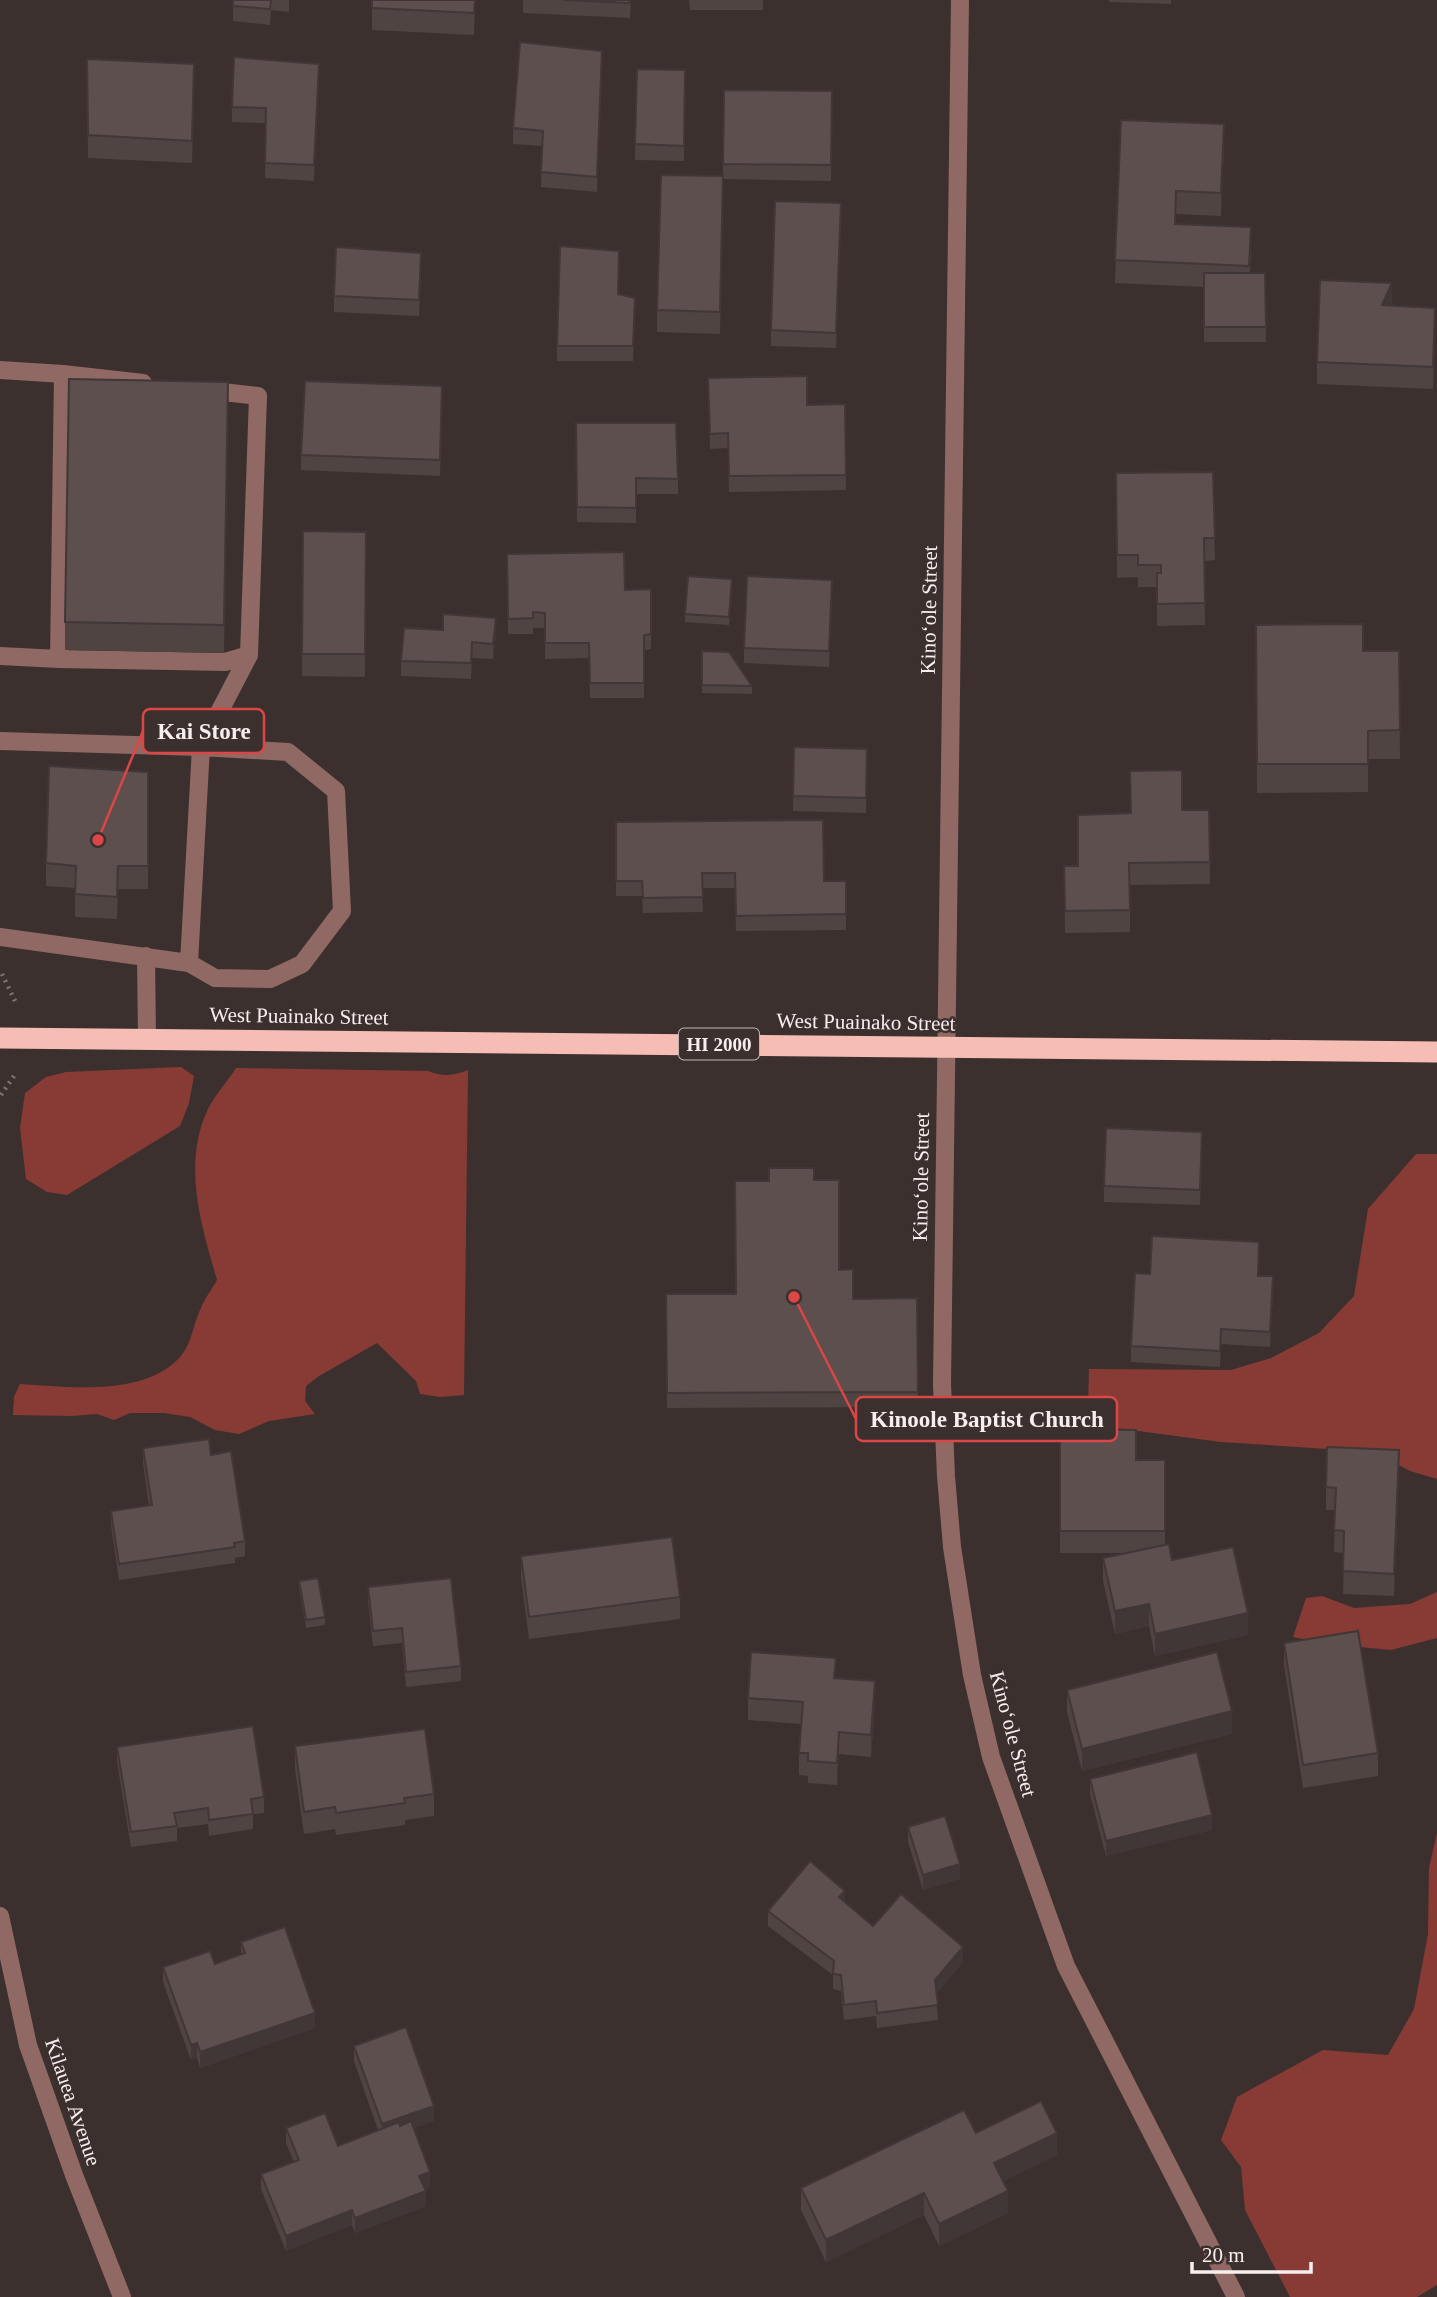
<svg xmlns="http://www.w3.org/2000/svg" width="1437" height="2297" font-family="Georgia,serif">
	<rect width="100%" height="100%" fill="#3c302e"/>
	<path fill="#883b35" d="M181,1067l13,9 -5,27 -9,23 -113,69 -20,-3 -21,-13 -6,-51 5,-35 21,-16 20,-5z
		M236,1068l192,3c15,6 24,5 40,-1l-4,325 -24,2 -20,-3 -4,-13 -39,-38 -58,33 -13,10 -1,15 10,13 -46,7 -30,13 -24,-4 -25,-13 -26,-4h-34l-16,7 -17,-6 -25,2 -59,-1 1,-18 6,-13c48,3 124,13 160,-27 12,-13 13,-33 21,-49 4,-10 11,-19 16,-28 -16,-55 -35,-116 -9,-171 7,-14 19,-27 28,-41z
		M1416,1154h21v325l-27,-8 -36,-19 -153,-10 -105,-14 -28,-23 1,-36 142,1 40,-12 48,-25 35,-37 14,-87z
		M1437,1592v46l-46,12 -61,-6 -37,-7 13,-39 16,-2 32,12 56,-4z
		M1437,1833v452l-20,12h-127l-45,-87 -4,-43 -20,-27 16,-43 86,-47 65,5 26,-46 14,-75 1,-66z"/>
	<g fill="none" stroke-linecap="round" stroke-linejoin="round">
		<path stroke="#7e7371" stroke-width="4.5" stroke-dasharray="2 5" stroke-linecap="butt" d="M2,974l14,29
			M1,1095l13,-19"/>
		<path stroke="#906964" stroke-width="18" d="M960,0l-18,1384 4,92 6,71 20,128 19,82 75,209 170,331
			M0,370l63,4 80,9
			M0,656l59,3 4,-285
			M59,659l166,3 24,-7 9,-259 -53,-6
			M0,741l201,6 87,5 48,39 6,120 -40,53 -32,15 -55,-1 -26,-15
			M0,937l189,26 12,-216 48,-92
			M146,956l1,83
			M0,1916l28,129 46,130 48,122"/>
		<path stroke="#f6bdb5" stroke-width="21" d="M0,1038l1437,14"/>
	</g>
	<path fill="#4f4442" d="M233,0h56v12l-18,-2 -1,15 -37,-4z
		M372,0h103l-1,35 -102,-5z
		M523,0h108l-1,18 -107,-5z
		M689,0h74v10h-73z
		M1109,0h62v4l-62,-2z
		M87,59l107,27 -2,77 -104,-5z
		M602,66l-5,126 -56,-5 1,-41 -29,-2v-16z
		M637,69l48,1 -1,91 -49,-1z
		M319,79l-5,102 -49,-3 1,-55 -34,-1v-15z
		M724,90l108,1 -1,90 -108,-2 -3,155 -63,-2v-22l66,-134z
		M1121,120l103,27 -3,69 -45,-2 -1,11 76,24 -1,24h15l1,69h-62v-55l-89,-4z
		M841,218l-5,130 -65,-2v-16z
		M421,268l-2,48 -85,-4v-16z
		M618,295l17,18 -2,48h-76v-15z
		M1392,306l43,24 -2,59 -116,-5v-22z
		M708,378l99,27 38,-1 1,86 -117,2 -1,-44 -18,1z
		M228,382l-4,271 -159,-3v-28z
		M442,401l-2,75 -139,-6v-15z
		M576,423l102,56v15h-42v29l-59,-1z
		M1213,472l2,88 -11,1 1,64 -48,1v-39h-19v-10l-21,1 -1,-105z
		M303,531l63,1 -1,145 -63,-1z
		M507,554l118,36 26,-1v60l-7,1v48h-54l-1,-40 -44,1v-31h-12v6h-25z
		M732,586l-3,39 -44,-3v-8z
		M832,595l-3,72 -85,-4v-15z
		M1256,625l107,26h36l1,108h-32v33l-111,1z
		M496,634l-3,25 -21,-1 -1,21 -70,-3v-15z
		M702,651l50,35v8l-50,-1z
		M794,747l73,2 -1,64 -73,-2z
		M148,772v117h-30l-1,30 -42,-2v-29l-29,-2v-23z
		M1182,810h27l1,74 -80,1v47l-65,1 -1,-67h14l52,-53z
		M616,822l208,59h22v49l-110,1 -1,-43h-33l1,24 -60,1 -1,-17h-26z
		M1202,1132l-2,73 -96,-3v-16z
		M814,1180l25,90 14,29 64,-1 1,109 -251,1 -1,-114h70z
		M1259,1257v19l14,16 -3,55 -49,-3 -1,23 -89,-5v-16l19,-72z
		M1060,1429l76,31h29v85l7,15 76,75 -93,21 -6,-30 -34,8 -12,-53v-23l24,-5h-67z
		M143,1448l68,7 34,86v15l-10,2v5l-116,17 -8,-54v-15l38,-5 -6,-43z
		M1399,1472l-5,124 -51,-2 1,-41 -10,-1 1,-42h-9v-23z
		M521,1556l159,41v22l-151,20 -8,-61z
		M299,1581l26,36v8l-19,3 -7,-39z
		M368,1587l93,79v15l-55,6 -4,-44 -29,3 -5,-44z
		M1284,1643l94,110v23l-75,12 -19,-123z
		M836,1678l39,25 -4,54 -32,-3 -2,31 -29,-2v-7l-9,-1v-22l2,-29 -53,-4v-22z
		M1067,1690l165,44 -150,37 -15,-59z
		M295,1746l139,48v22l-29,4v5l-69,10 -1,-6 -31,5 -9,-65z
		M117,1747l147,50v16l-11,1v15l-44,7 -1,-12 -31,4v13l-46,6 -14,-85z
		M1090,1779l122,51 -106,26 -16,-62z
		M908,1827l52,52 -37,11 -15,-48z
		M845,1902l28,24 90,36 -27,32 2,26 -61,8 -1,-12 -32,4 -3,-29 -8,-2v-14l-65,-49v-15z
		M241,1942l74,86 -115,40 -3,-10 -6,2 -28,-78v-15l52,-3 26,-9z
		M354,2046l80,75 -20,7 16,59 -5,2 1,17 -71,27 -3,-8 -66,26 -25,-62v-15l33,-12 -8,-19v-15l52,18 40,-16 -24,-69z
		M976,2133l81,22 -54,26 5,32 -69,33 -15,-31 -98,47 -25,-52v-22z"/>
	<path fill="#403736" d="M602,51v15l-5,126v-15z
		M319,64v15l-5,102v-16z
		M1224,124v23l-3,69v-23z
		M1392,283v23l-10,-1z
		M1435,308v22l-2,59v-22z
		M832,580v15l-3,72v-16z
		M496,618v16l-3,25v-15z
		M1273,1276v16l-3,55v-15z
		M1399,1450v22l-5,124v-22z
		M1149,1604v22l-34,8v-23z
		M1248,1613v22l-93,21v-22z
		M875,1681v22l-4,54v-22z
		M1232,1711v23l-150,37v-22z
		M839,1732v22l-2,31v-22z
		M1212,1815v15l-106,26v-15z
		M960,1864v15l-37,11v-15z
		M845,1891v15l-6,-9z
		M963,1947v15l-28,34v-16z
		M315,2013v15l-115,40v-16z
		M197,2043v15l-6,2v-15z
		M434,2106v15l-52,18v-15z
		M1057,2133v22l-63,30v-22z
		M430,2172v15l-11,4v-15z
		M426,2191v15l-71,27v-15z
		M1008,2191v22l-69,33v-22z
		M924,2193v22l-98,47v-22z
		M352,2210v15l-66,26v-15z"/>
	<path fill="#5c4f4d" stroke="#403736" stroke-width="2" d="M233,0h38l-1,9 -37,-3z
		M372,0h103l-1,13 -102,-5z
		M564,0h66v3z
		M520,42l82,9 -5,126 -56,-5 2,-41 -30,-3z
		M234,57l85,7 -5,101 -49,-2 1,-55 -34,-1z
		M87,59l107,5 -2,77 -104,-6z
		M637,69l48,1 -1,76 -49,-2z
		M724,90l108,1 -1,74 -108,-1z
		M1121,120l103,4 -3,69 -45,-2 -1,33 76,3 -2,39 -134,-6z
		M661,175l62,1 -3,136 -63,-2z
		M775,201l66,2 -5,130 -65,-3z
		M560,246l59,5 -1,43 17,4 -2,48h-76z
		M336,247l85,6 -2,47 -85,-4z
		M1204,273h61l1,54h-62z
		M1320,280l72,3 -10,22 53,3 -2,59 -116,-5z
		M807,376v29l38,-1 1,71 -117,1 -1,-43 -18,1 -2,-56z
		M69,379l159,3 -4,243 -159,-3z
		M305,381l137,5 -2,74 -139,-5z
		M576,423h100l2,56 -42,-1v30l-59,-1z
		M1213,472l2,66h-11l1,65 -48,1v-31h4v-8h-23v-10h-21l-1,-82z
		M303,531l63,1 -1,122h-63z
		M624,552l1,38 26,-1v45l-7,1v48h-54l-1,-40h-44v-30l-12,-1v6l-25,1 -1,-65z
		M688,576l44,3 -3,38 -44,-3z
		M747,576l85,4 -3,71 -85,-3z
		M443,614l53,4 -3,26 -21,-2 -1,21 -70,-2 3,-33 39,2z
		M1363,624v27h36l1,79 -32,1v33h-111l-1,-139z
		M702,651l27,1 23,34 -50,-1z
		M794,747l73,2 -1,49 -73,-2z
		M49,766l99,6v94h-30l-1,31 -42,-3 1,-28 -30,-3z
		M1182,770v40h27l1,52 -81,1 1,47 -65,1 -1,-45h14v-51l53,-2 -1,-42z
		M823,820l1,61h22v33l-110,2 -1,-43h-33l1,24 -60,1 -1,-17h-26v-59z
		M1106,1128l96,4 -2,58 -96,-4z
		M769,1168h45v12h25v90l14,-1v30l64,-1 1,94 -251,1 -1,-99h70l-1,-113h34z
		M1152,1236l107,6 -1,34h15l-3,56 -49,-3 -1,22 -89,-5 4,-73 15,1z
		M1060,1429l76,1v30h29v71h-105z
		M209,1439l2,16 20,-4 14,90 -11,2 1,4 -116,17 -8,-53 41,-6 -9,-57z
		M1327,1447l72,3 -5,124 -51,-3 1,-40 -10,-1 2,-42 -10,-1z
		M672,1537l8,60 -151,20 -8,-61z
		M1169,1544l3,16 61,-13 15,66 -93,21 -6,-30 -34,7 -12,-53z
		M318,1578l7,39 -19,3 -7,-39z
		M451,1578l10,88 -55,6 -4,-44 -29,3 -5,-44z
		M1358,1631l20,122 -75,12 -19,-122z
		M751,1652l85,6 -2,20 41,3 -4,54 -32,-3 -2,31 -29,-2v-8h-9l4,-51 -55,-4z
		M1217,1652l15,59 -150,38 -15,-59z
		M253,1726l11,71 -13,2 2,15 -44,6 -1,-12 -34,5 3,13 -46,6 -14,-85z
		M425,1729l9,65 -30,4 1,5 -69,10 -1,-6 -31,5 -9,-66z
		M1197,1752l15,63 -106,26 -16,-62z
		M945,1816l15,48 -37,11 -15,-48z
		M810,1861l35,30 -6,6 34,29 28,-32 62,53 -28,33 3,25 -61,8 -1,-12 -32,4 -3,-30 -8,-1 1,-13 -66,-50z
		M285,1927l30,86 -115,39 -3,-9 -6,2 -28,-78 47,-16 5,13 30,-11 -4,-11z
		M406,2027l28,79 -52,18 -28,-78z
		M1041,2101l16,32 -63,30 14,28 -69,33 -15,-31 -98,47 -25,-52 163,-78 12,23z
		M325,2113l13,33 61,-24 1,4 11,-5 19,51 -11,4 7,15 -71,27 -3,-8 -66,26 -25,-62 38,-14 -13,-32z"/>
	<g text-anchor="middle" stroke-width="5" stroke-linejoin="round" paint-order="stroke">
		<rect fill="#3c302e" stroke="#bfb6b4" stroke-width="2" x="679" y="1028.5" width="80" height="31" rx="5"/>
		<g font-size="19" font-weight="bold" fill="#f7efee">
			<text x="719" y="1051">HI 2000</text>
		</g>
		<g font-size="21" fill="#f7efee" stroke="#3c302e">
			<text transform="translate(929 610) rotate(-89)" y="7">Kinoʻole Street</text>
			<text transform="translate(299 1016) rotate(1)" y="7">West Puainako Street</text>
			<text transform="translate(866 1022) rotate(1)" y="7">West Puainako Street</text>
			<text transform="translate(921 1177) rotate(-89)" y="7">Kinoʻole Street</text>
			<text transform="translate(1013 1734) rotate(75)" y="7">Kinoʻole Street</text>
			<text transform="translate(73 2102) rotate(71)" y="7">Kilauea Avenue</text>
		</g>
	</g>
	<path fill="none" stroke="#db4646" stroke-width="2.5" d="M98 840L143 731M794 1297L856 1419"/>
	<g fill="#db4646" stroke="#3c302e" stroke-width="2.5">
		<circle cx="98" cy="840" r="7"/>
		<circle cx="794" cy="1297" r="7"/>
	</g>
	<g fill="#3c302e" stroke="#db4646" stroke-width="2.5">
		<rect x="143" y="709" width="121" height="44" rx="7"/>
		<rect x="856" y="1397" width="261" height="44" rx="7"/>
	</g>
	<g font-size="23" text-anchor="middle" font-weight="bold" fill="#f7efee">
		<text x="204" y="739">Kai Store</text>
		<text x="987" y="1427">Kinoole Baptist Church</text>
	</g>
	<path d="M1192 2262v10h119v-10" fill="none" stroke="#f7efee" stroke-width="3.5"/>
	<text x="1202" y="2262" font-size="21" fill="#f7efee" stroke="#3c302e" stroke-width="5" paint-order="stroke">20 m</text>
</svg>
